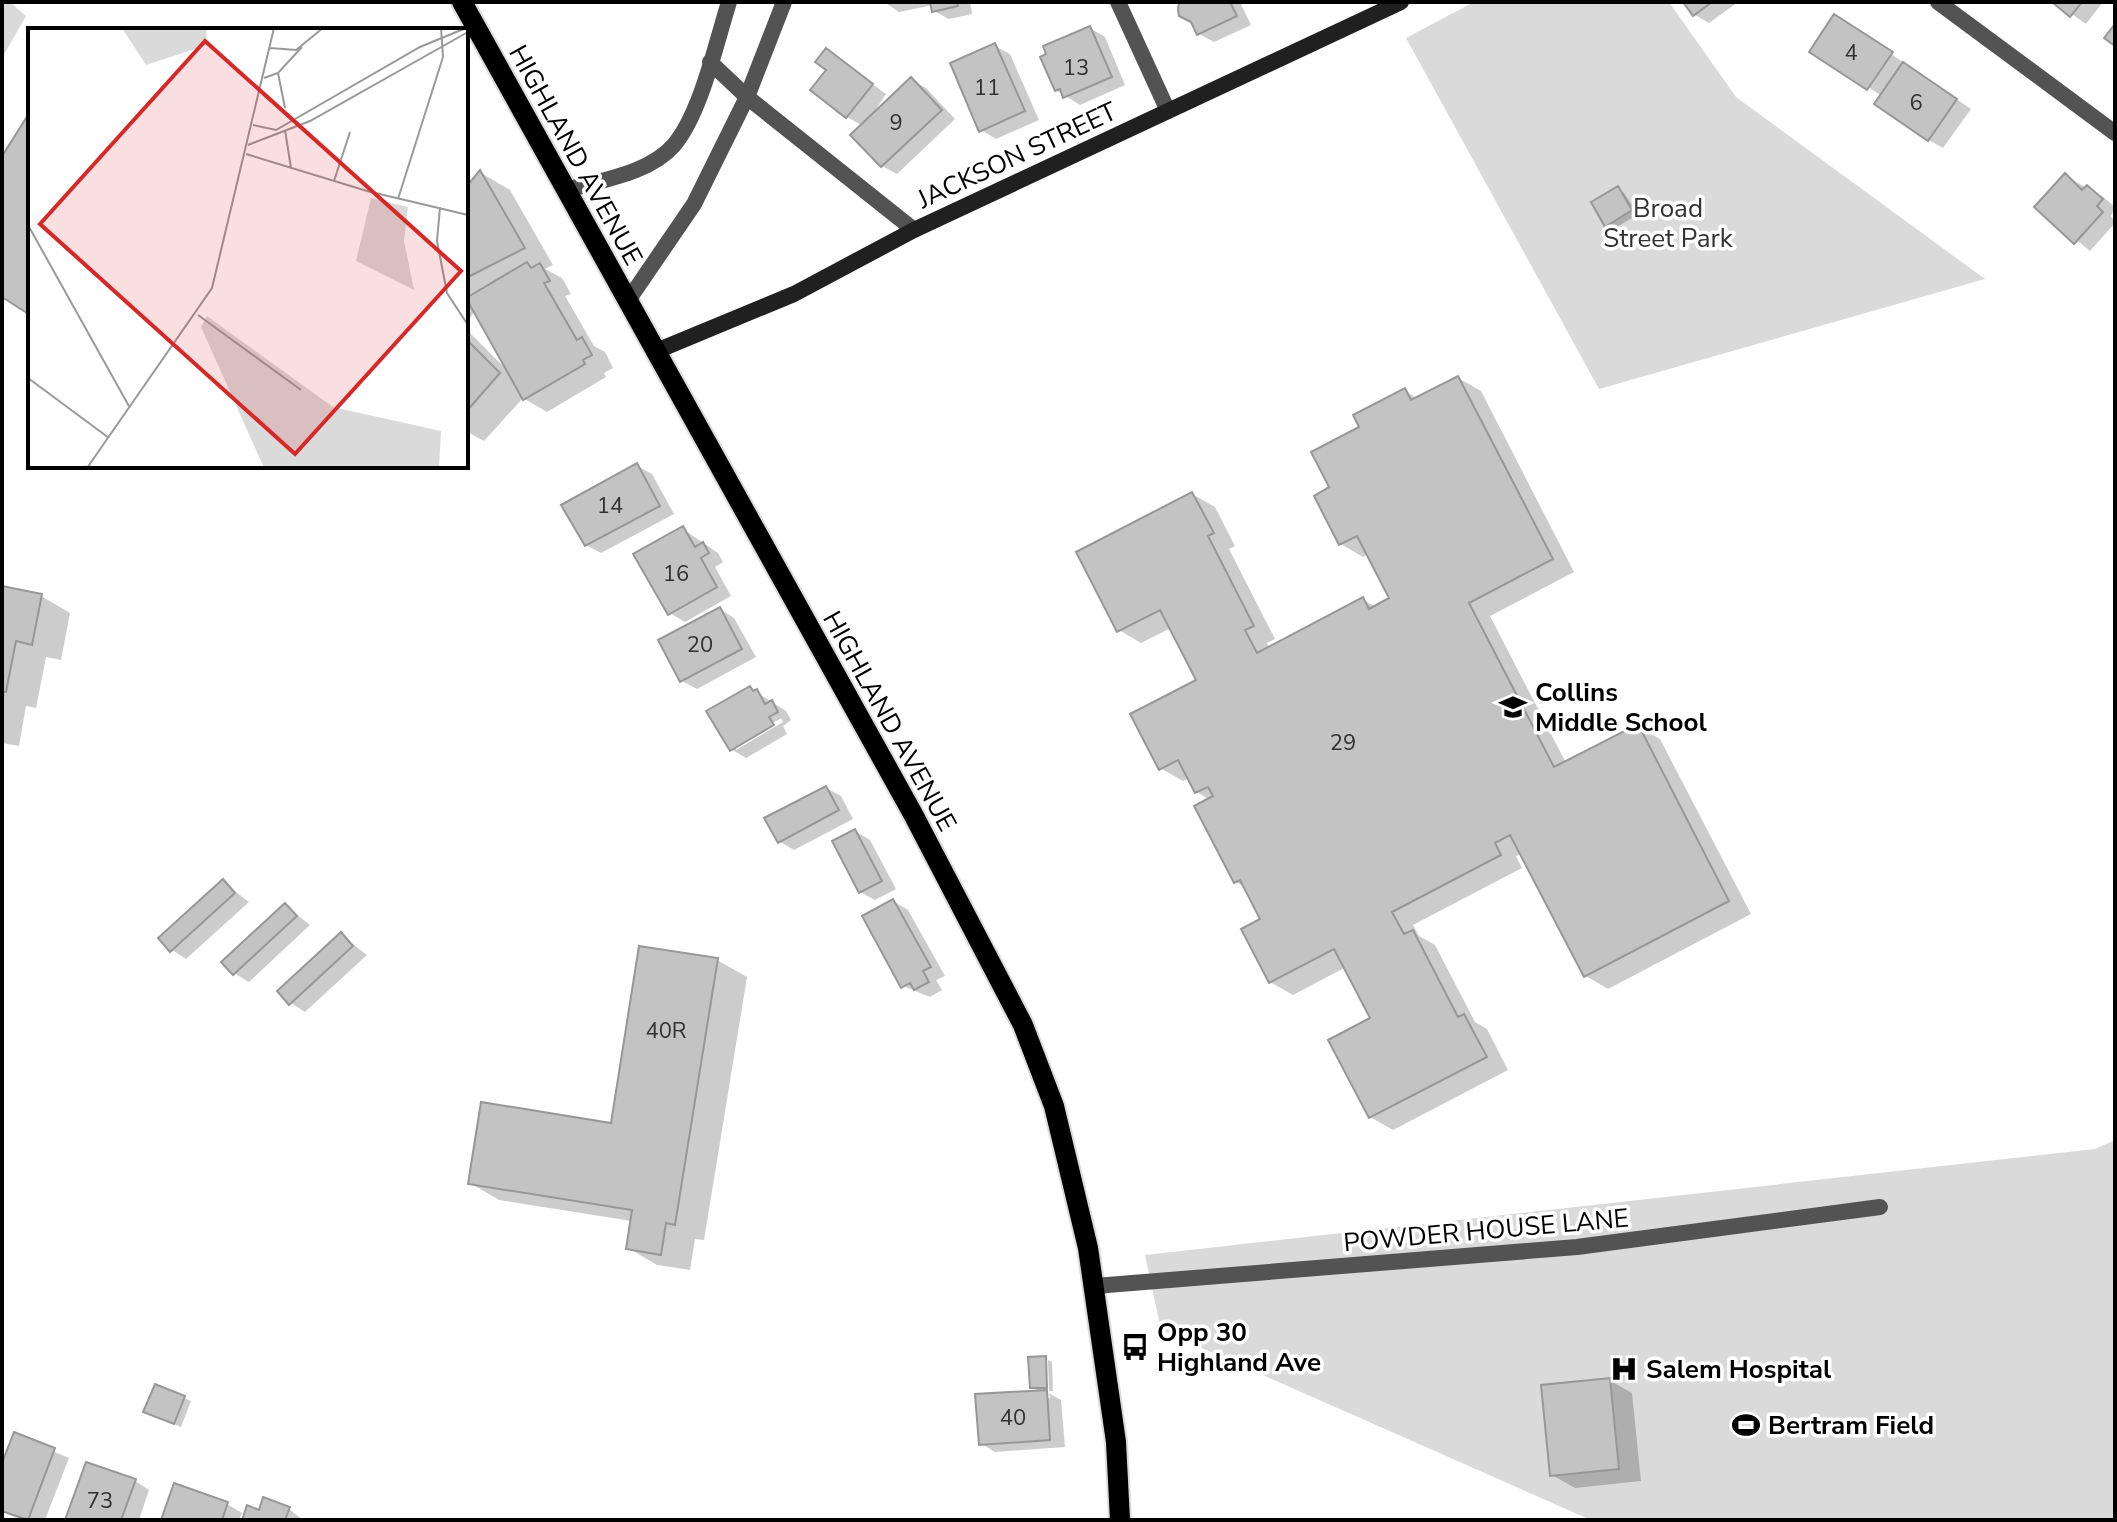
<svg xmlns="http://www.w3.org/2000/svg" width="2117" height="1522" font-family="'Nunito Sans',sans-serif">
	<rect width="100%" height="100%" fill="#fff"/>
	<path fill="#dadada" d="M2,2h8l16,14 -24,42z
		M1474,2h195l67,95 249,182 -386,110 -193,-351z
		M2115,1140v380h-524l-430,-190 -16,-75 950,-106z"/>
	<path fill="#0003" fill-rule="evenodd" d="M884,2h86l2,12 -23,5 -15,-8 -1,-6 -34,7z
		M1181,2h59l11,23 -37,17 -15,-8z
		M1685,2h53l-29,21 -14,-8z
		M2055,2h48l-17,22z
		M1849,25l122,84 -28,39 -14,-8 -47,-44 -70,-45z
		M1090,28l15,9 20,48 -45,20 -24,-15z
		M995,46l15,8 29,66 -43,19 -15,-9z
		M827,51l59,43 -18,27 43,-41 15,8 29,31 -58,55 -15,-8 -29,-31 10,-9 -16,-9 -19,-47z
		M481,173l29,17 43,75 -8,4 17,9 9,16 -6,2 29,50 11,6 8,16 -9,5 2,4 -59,35 -24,-14 -39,43 -18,-10v-102l39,39 -31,-56 -8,12v-134z
		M2065,176l37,20 13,11 -4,9 4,7 -25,28 -53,-44z
		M1618,189l6,4 14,21 -24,15 -7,-4z
		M1458,378l23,13 93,181 -84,44 76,147 71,-37 23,13 91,175 -143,75 -22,-13 -64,-123 -6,3 6,12 -109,57 6,11 16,9 40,77 12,7 21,41 -115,60 -23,-13 3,-99 -27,-51 -53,28 -23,-13 -7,-62 -17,-32 -10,-6 -26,-82 -13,-8 -8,-14 -6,3 -23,-13 39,-87 -28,-53 -30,15 -22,-13 73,-136 23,13 20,39 -6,3 46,90 -8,4 2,5 94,-48 13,7 16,-8 -24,-45 -5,3 -22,-13 -9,-56 30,-60 43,-37 13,8z
		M637,466l15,8 22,40 -73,39 -15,-8z
		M683,529l35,24 5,9 -8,5 16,29 -46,26 -15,-9z
		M2,588l39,8 29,17 -9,47 -15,-3 -10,51 -10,-2 -7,40 -17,-3z
		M720,609l14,9 22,39 -59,32 -15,-8z
		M750,688l36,23 5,9 -8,6 4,8 -41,24 -15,-9zM781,718l2,4 -47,28v-5z
		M826,788l15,8 12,23 -59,31 -15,-9z
		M855,831l15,9 26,49 -21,11 -15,-8z
		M223,882l26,20 -63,57 -14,-9z
		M893,901l15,9 37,66 -9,4 6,10 -12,7 -27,-11z
		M286,906l24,19 -61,57 -15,-9z
		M341,935l26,20 -62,57 -14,-9z
		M717,960l30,17 -43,263 -9,-1 -5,31 -33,-5 -29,-17 4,-27 -133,-21 -29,-17 142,-58z
		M1030,1359h17h-3l2,39h4l-1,-5 12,7 4,47 -70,5 -15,-9 -3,-47 63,-4 -8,-5z
		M1048,1360l4,2 1,29h-4z
		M1609,1380l23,13 9,88 -66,7 -23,-13z
		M156,1386l35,15 -10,26 -28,-12z
		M15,1435l54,23 -24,62h-23l-20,-8v-44z
		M135,1481l14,9 -10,30h-72z
		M227,1504l15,9 -3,7h-76z
		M289,1509l14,11h-59l16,-8z"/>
	<path fill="#c3c3c3" stroke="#979797" stroke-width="2" d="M930,2h27l1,4 -26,6z
		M1230,2l7,14 -40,19 -6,-13 -12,-6 -1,-6 1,-8z
		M1683,2h29l-19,14z
		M2052,2h30l-12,15z
		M1834,14l59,38 -26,38 -58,-38z
		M2115,24v22l-11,-8z
		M1090,26l22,51 -49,21 -3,-9 -5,2 -15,-34 6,-3 -3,-8z
		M995,43l30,68 -46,21 -29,-69z
		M826,48l47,36 -27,34 -36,-28 16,-20 -11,-8z
		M1903,62l54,37 -29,42 -54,-37z
		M911,77l31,33 -61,57 -31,-32z
		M30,112v203l-28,-18v-141z
		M480,170l45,78 -59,30v-91z
		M2065,173l17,17 5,-5 16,14 -6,7 6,6 -29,32 -40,-37z
		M1618,186l14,24 -27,17 -14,-25z
		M527,262l4,6 9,-5 10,18 -6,2 33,57 5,-3 10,18 -9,5 2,4 -62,36 -57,-102z
		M466,339l34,34 -34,39z
		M1458,376l95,183 -84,44 85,164 84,-43 91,177 -145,76 -74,-142 -15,8 6,12 -109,57 12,22 9,-4 45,87 6,-3 23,43 -118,61 -41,-78 42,-22 -36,-69 -65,34 -28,-54 19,-10 -20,-39 -6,3 -40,-77 19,-10 -5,-9 -13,6 -17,-33 -19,10 -29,-56 66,-34 -36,-70 -43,22 -41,-80 116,-60 22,41 -6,3 46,90 -9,4 12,23 106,-56 6,12 20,-11 -32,-62 -18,9 -25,-49 15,-9 -18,-35 48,-25 -6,-12 52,-27 6,12z
		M637,463l23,43 -75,40 -24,-41z
		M683,526l12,21 8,-5 6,11 -8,5 16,29 -49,28 -35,-61z
		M2,586l40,8 -10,51 -16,-4 -10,51h-4z
		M720,607l22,42 -62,33 -22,-42z
		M750,686l3,5 4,-2 8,15 7,-4 6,12 -9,5 5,8 -44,26 -24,-40z
		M826,786l13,24 -61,33 -14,-25z
		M855,829l27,52 -23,12 -27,-52z
		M223,879l12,14 -65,59 -12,-14z
		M893,899l38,68 -8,4 6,11 -15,8 -4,-7 -9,5 -39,-72z
		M285,903l12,13 -64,59 -12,-13z
		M341,932l12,14 -64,59 -12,-14z
		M639,946l79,12 -43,267 -9,-2 -5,32 -35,-6 6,-39 -164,-26 13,-82 130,21z
		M1046,1356l1,32h-17l-2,-31z
		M1610,1378l9,91 -69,7 -9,-91z
		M155,1384l30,12 -11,28 -31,-12z
		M1047,1390l3,50 -71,5 -4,-51z
		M14,1432l41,16 -27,72 -26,-9v-48z
		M86,1462l50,17 -15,41h-56z
		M174,1483l54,19 -6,18h-61z
		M263,1497l27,10 -5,13h-43l5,-15 12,5z"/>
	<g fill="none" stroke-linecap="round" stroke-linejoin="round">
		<g stroke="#dbdbdb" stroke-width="24">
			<path id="primary" d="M462,2l451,812 110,211 31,81 34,142 28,194 4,78"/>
		</g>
		<path stroke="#535353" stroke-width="16" d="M1118,2l50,109
			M1938,2l177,131
			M710,62l37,35 167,133
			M1095,1286l482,-39 303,-40"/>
		<path stroke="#535353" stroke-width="16" d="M567,190c33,-10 82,-16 107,-45 27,-32 42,-102 55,-143
			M627,302l67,-98 53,-107 37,-95"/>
		<path stroke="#202020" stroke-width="16" d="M654,352l140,-58 120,-64 487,-228"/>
		<use href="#primary" stroke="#000" stroke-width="20"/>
	</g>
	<defs>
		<g id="school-bare" transform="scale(2.16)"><path d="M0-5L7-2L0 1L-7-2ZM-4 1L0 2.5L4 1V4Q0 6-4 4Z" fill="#000" stroke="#fff" stroke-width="2.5" paint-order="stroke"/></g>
		<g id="bus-bare" transform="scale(2.16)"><path d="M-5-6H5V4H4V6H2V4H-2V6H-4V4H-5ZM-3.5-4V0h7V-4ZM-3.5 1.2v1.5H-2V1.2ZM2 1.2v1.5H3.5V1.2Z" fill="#000" stroke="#fff" stroke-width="2.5" paint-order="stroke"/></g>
		<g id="hospital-bare" transform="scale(2.16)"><path d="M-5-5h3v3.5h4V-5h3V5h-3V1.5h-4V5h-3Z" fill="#000" stroke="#fff" stroke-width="2.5" paint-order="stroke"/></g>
		<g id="stadium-bare" transform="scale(2.16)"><path d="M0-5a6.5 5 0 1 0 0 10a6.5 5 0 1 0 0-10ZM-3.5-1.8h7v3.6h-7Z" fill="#000" stroke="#fff" stroke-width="2.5" paint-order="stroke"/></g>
	</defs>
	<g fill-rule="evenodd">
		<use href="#school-bare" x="1513" y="707"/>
		<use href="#bus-bare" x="1135" y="1347"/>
		<use href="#hospital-bare" x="1624" y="1369"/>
		<use href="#stadium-bare" x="1746" y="1425"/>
	</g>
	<g text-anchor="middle" stroke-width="7" stroke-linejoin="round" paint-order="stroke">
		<g font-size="22" fill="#313131">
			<text x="1851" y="60">4</text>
			<text x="1076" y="75">13</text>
			<text x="987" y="95">11</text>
			<text x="1916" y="110">6</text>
			<text x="896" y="130">9</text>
			<text x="610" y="513">14</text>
			<text x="676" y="581">16</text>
			<text x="700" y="652">20</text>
			<text x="1343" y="750">29</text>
			<text x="666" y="1038">40R</text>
			<text x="1013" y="1425">40</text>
			<text x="100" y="1508">73</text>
		</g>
		<g font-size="26" fill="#000" stroke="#fff">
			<text transform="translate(576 155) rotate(61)" y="9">HIGHLAND AVENUE</text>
			<text transform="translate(1017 155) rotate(-25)" y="9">JACKSON STREET</text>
			<text transform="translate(890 721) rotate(61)" y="9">HIGHLAND AVENUE</text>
			<text transform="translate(1486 1230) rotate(-5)" y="9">POWDER HOUSE LANE</text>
		</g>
		<g font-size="26" fill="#313131" stroke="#fff">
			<text x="1668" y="217">Broad<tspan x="1668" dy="30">Street Park</tspan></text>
		</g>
		<g font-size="26" font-weight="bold" fill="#000" stroke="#fff" text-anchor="start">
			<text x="1535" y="701">Collins<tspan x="1535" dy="30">Middle School</tspan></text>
			<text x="1157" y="1341">Opp 30<tspan x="1157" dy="30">Highland Ave</tspan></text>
			<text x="1646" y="1378">Salem Hospital</text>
			<text x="1768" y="1434">Bertram Field</text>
		</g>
	</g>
	<g transform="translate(28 28)">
		<rect width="440" height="440" fill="#fff"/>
		<path d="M94,0h84l1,17 -61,20zM343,170l37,9 -4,34 10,49 -58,-29zM179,288l126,91 108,24 -2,37h-175l-63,-141z" fill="#dadada"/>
		<path fill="none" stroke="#999" stroke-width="2" d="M242,20l26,2 27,-22M250,45l7,35M236,50l14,-5 24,-26M225,97l23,5 144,-83 46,-19M257,102l6,38M220,117l62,-24 158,-89M218,126l121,37 101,24M306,153l16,-49M370,171l45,-142 -2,-29M412,179l-3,34 10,52 21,32M0,197l102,183M170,287l103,75M0,350l81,60M59,440l125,-180 62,-260"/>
		<path fill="#d62828" fill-opacity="0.15" stroke="#d62828" stroke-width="4" d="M177,13l256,230 -166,183 -255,-230z"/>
		<rect width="440" height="440" fill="none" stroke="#000" stroke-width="4"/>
	</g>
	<rect width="2117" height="1522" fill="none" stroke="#000000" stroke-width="8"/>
</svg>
